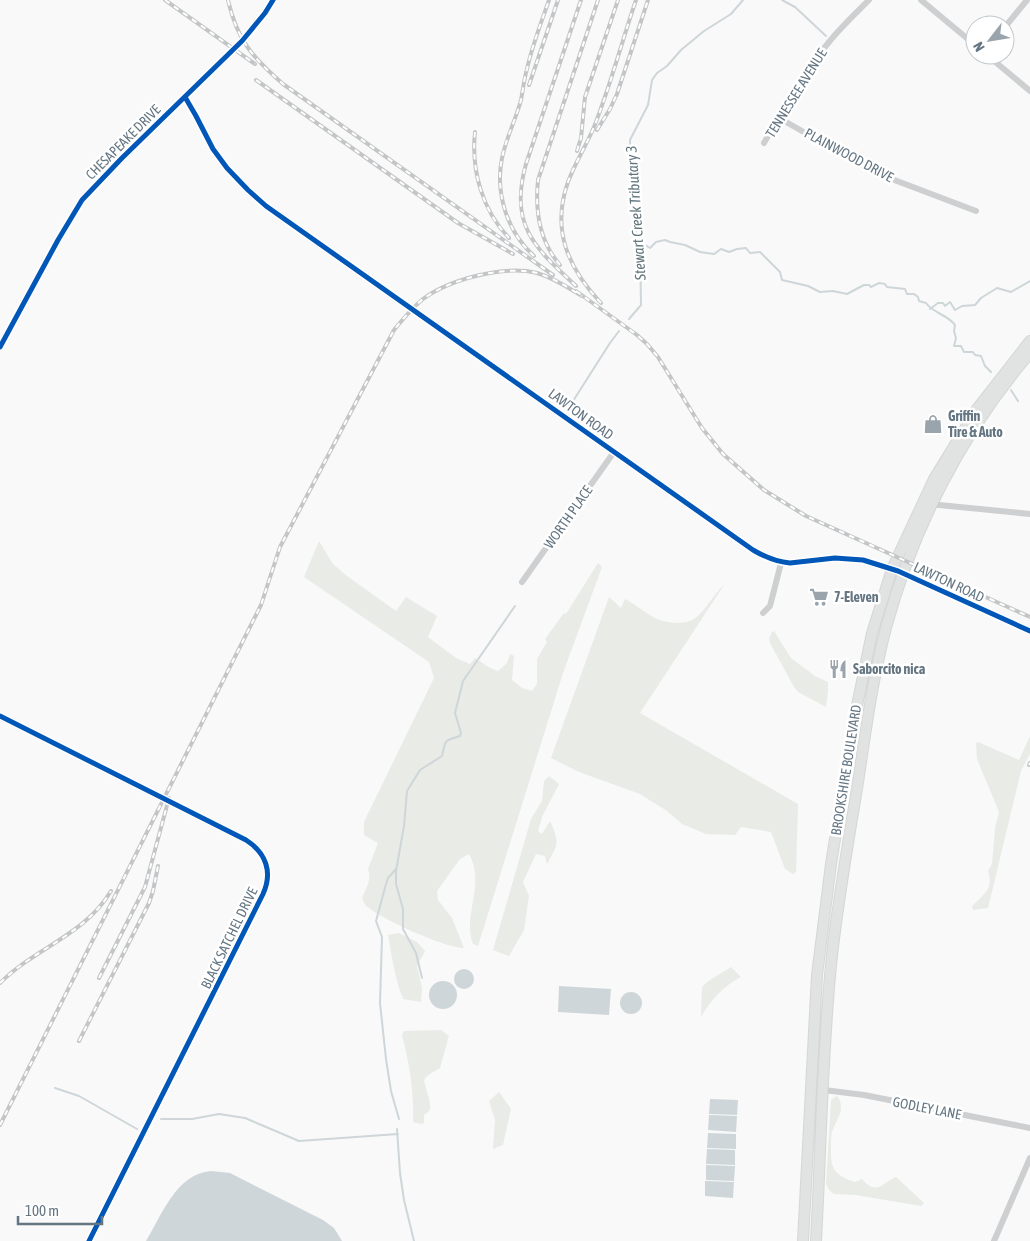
<svg xmlns="http://www.w3.org/2000/svg" width="1030" height="1241" font-family="'Asap Condensed',sans-serif">
	<rect width="100%" height="100%" fill="#f9f9f9"/>
	<path fill="#e8ebe6" d="M319,541l14,23 14,12 49,35 10,-14 31,19 -9,21 28,21 14,6 5,-6 15,10 8,3 9,-8 3,-9 4,2 -2,24 10,8 10,3 5,-7v-25l10,-17 -2,-3 19,-26 2,1 32,-51 4,4 -39,106 -85,273 -5,-2c-11,-28 13,-60 -4,-90l-9,5 -23,32 1,9 14,18 12,30c-19,0 -80,-28 -95,-40 -4,-2 -5,-6 -7,-10 4,-9 10,-19 6,-29l10,-26 -14,-8v-13l70,-144 -5,-16 -125,-85z
		M724,585l-84,128 158,91 -2,68 -3,2 -8,-5 -14,-37 -30,-5 -6,8 -29,-1 -24,-10 -15,-13 -27,-17 -61,-22 -28,-14 58,-161 12,11 4,-9c10,5 20,14 30,19 13,6 34,8 44,-3 9,-9 15,-21 25,-30z
		M774,631l17,27 24,18 13,6v9l-2,16 -28,-15 -4,-5 -24,-44 -1,-5 3,-6z
		M1030,736v18l-9,17 -33,137 -15,2 -1,-4c12,-12 22,-17 16,-35l4,-7 3,-36 4,-16 -22,-53 -1,-16 2,-1 41,18z
		M549,776l10,8 -17,33 -4,14 4,3 8,-13c10,22 8,23 -3,43l-2,-8 -9,-2 -13,28 6,14 -5,34 -15,26 -16,-6 38,-131 11,-18 2,-20z
		M399,933l18,9 8,9 -8,15 5,22 -1,14 -18,-3c-8,-20 -11,-42 -15,-64z
		M731,967l10,10c-18,9 -30,23 -40,40l1,-30 5,-5z
		M441,1030l8,6 -9,32 -13,8 -3,4c1,6 8,26 6,29 -1,3 -4,4 -6,6v8l-3,1 -8,-2c1,-31 -3,-56 -11,-87l1,-3 3,-1z
		M499,1092l12,17 -8,36 -10,4 2,-29 -6,-19z
		M837,1096c10,13 -1,23 -5,36 -1,4 -1,11 -1,16 -1,21 4,27 24,34l7,-3c15,17 20,4 34,-2l28,26 -3,3 -65,-11 -22,-1 -5,-4 -3,-6 5,-84z"/>
	<path fill="#ced6d9" d="M454 979a10 10 0 1 1 20 0a10 10 0 1 1-20 0Z
		M429 995a14 14 0 1 1 28 0a14 14 0 1 1-28 0Z
		M559,986l52,3 -2,26 -51,-3z
		M620 1003a11 11 0 1 1 22 0a11 11 0 1 1-22 0Z
		M710,1099l28,1 -1,15 -28,-1z
		M709,1115l28,1 -1,16 -28,-2z
		M708,1133l28,1v15l-29,-1z
		M707,1149l28,1v15l-29,-1z
		M706,1165l29,1 -1,15 -28,-1z
		M211,1171l19,2 93,47 11,8 8,13h-196c16,-26 30,-67 65,-70z
		M705,1181l29,1 -1,16 -28,-2z"/>
	<g fill="none" stroke-linecap="round" stroke-linejoin="round">
		<path stroke="#ced6d9" stroke-width="2" d="M782,0l13,7 31,29
			M640,245h5l5,3 6,-6 9,-2 5,2 15,3 15,7 14,2 7,-5 8,3 8,-3 9,-1 4,5 10,-1 20,20 2,8 26,6 12,6 13,-1 14,3 17,-9h5l2,2 8,-4 6,1 2,3 18,2 2,5h7l4,3 1,4 7,2c7,10 22,12 29,22l-1,6 2,7 -2,8h7l3,6h9l2,3 6,1 4,10 6,6
			M930,309l8,-6h5l2,3 5,-4 5,8 7,-4 13,-1 6,-7 16,-10 14,4 19,-11
			M629,319l12,-14 -1,-60 -4,-14 -5,-48 -1,-43 18,-35 4,-25 5,-7 10,-7 14,-16 23,-19 27,-17 12,-14
			M1011,390l7,11
			M573,401l37,-58 9,-12
			M396,869l-8,9 -2,6 -10,37 6,16 -2,66 6,56 5,32 8,28
			M422,978l-6,-25 -13,-24v-20l-7,-25v-13l8,-45 3,-35 13,-21 22,-14c4,-15 0,-15 18,-20l1,-3 -6,-20 8,-32 52,-75
			M55,1088l24,8 58,33
			M161,1119h31l27,-5 26,4 54,23 99,-7
			M397,1129l3,44 4,27 10,41"/>
		<g stroke="#d5d6d6" stroke-width="12">
			<path id="highway" d="M803,1241l14,-266 14,-111 24,-149 17,-82 20,-64 42,-90 43,-70 53,-68
				M816,1241c5,-92 6,-184 15,-276 6,-59 16,-117 26,-176 8,-53 15,-108 29,-161 27,-100 76,-196 144,-275"/>
		</g>
		<path stroke="#cecfd0" stroke-width="6" d="M921,0l54,45
			M1005,27l22,-27
			M987,55l43,36
			M185,97l11,19 17,33 14,19 21,22 18,16 487,344c12,7 23,12 37,13l45,-5 28,2 35,11 132,60
			M779,118l97,55 100,38
			M764,143c20,-34 39,-70 65,-101 12,-15 26,-28 40,-42
			M0,347l58,-107 24,-40 40,-42 120,-117 23,-28 8,-13
			M929,504l101,10
			M522,582l92,-130
			M763,613l7,-7 11,-43
			M0,716l246,124c20,13 27,32 17,54l-174,347
			M824,1090l40,5 166,33
			M994,1241l36,-83"/>
		<use href="#highway" stroke="#e1e2e2" stroke-width="10"/>
		<g stroke="#c3c5c6" stroke-width="4">
			<path id="rail" d="M165,0l90,64
				M228,0c9,40 25,58 55,84l270,191
				M256,80l202,143 55,31
				M529,85l29,-85
				M597,130l13,-21 7,-15 31,-94
				M475,132c-4,38 7,78 34,106
				M577,151l4,-13 4,-41 33,-97
				M534,256c-27,-24 -39,-63 -32,-98 4,-20 14,-39 19,-58 2,-10 3,-21 6,-31 5,-23 14,-46 22,-69
				M560,265c-21,-24 -25,-55 -22,-85l60,-180
				M576,286c-42,-39 -67,-61 -50,-122l55,-164
				M576,291l61,44 10,9 11,13 44,71 21,26 41,36 42,26 224,101
				M601,303c-33,-35 -50,-73 -33,-121 7,-19 18,-36 26,-55 16,-40 28,-86 42,-127
				M1029,765l1,-2
				M99,978l46,-91 24,-89
				M0,983c35,-35 85,-48 111,-92
				M79,1041l70,-138 4,-12 5,-25
				M0,1125l255,-508 6,-12 19,-58 114,-217c9,-11 18,-22 29,-31 27,-20 81,-34 114,-26 17,5 30,14 45,23"/>
		</g>
		<use href="#rail" stroke="#fff" stroke-width="2" stroke-dasharray="5.5" stroke-linecap="butt"/>
		<g stroke="#fff" stroke-width="8">
			<path id="cycleway" d="M185,97l11,19 17,33 14,19 21,22 18,16 487,344c12,7 23,12 37,13l45,-5 28,2 35,11 132,60
				M0,347l58,-107 24,-40 40,-42 120,-117 23,-28 8,-13
				M0,716l246,124c20,13 27,32 17,54l-174,347"/>
		</g>
		<use href="#cycleway" stroke="#0057b8" stroke-width="5"/>
	</g>
	<defs>
		<g id="shop-bare" transform="scale(1.5)"><path d="M-5-2.5h2.3a2.7 3.5 0 0 1 5.4 0H5L5.5 6h-11ZM-1.5-2.5h3a1.5 2.3 0 0 0-3 0Z" fill="#99a4ac" stroke="#fff" stroke-width="2.5" paint-order="stroke"/></g>
		<g id="supermarket-bare" transform="scale(1.5)"><path d="M-6-5.5h2.5l.6 2H6L4.5 2H-2.5L-4.4-4H-6ZM-1.5 3.2a1.3 1.3 0 1 0 .1 0ZM3 3.2a1.3 1.3 0 1 0 .1 0Z" fill="#99a4ac" stroke="#fff" stroke-width="2.5" paint-order="stroke"/></g>
		<g id="restaurant-bare" transform="scale(1.5)"><path d="M-5-6h1v4h1v-4h1v4h1v-4h1v5L-1.5 .5V6h-2V.5L-5-1ZM5-6V6H3V1.5H1.5Q1.5-4 5-6Z" fill="#99a4ac" stroke="#fff" stroke-width="2.5" paint-order="stroke"/></g>
	</defs>
	<g fill-rule="evenodd">
		<use href="#shop-bare" x="933" y="424"/>
		<use href="#supermarket-bare" x="819" y="597"/>
		<use href="#restaurant-bare" x="838" y="669"/>
	</g>
	<g text-anchor="middle" stroke-width="5" stroke-linejoin="round" paint-order="stroke">
		<g font-size="14" fill="#657683" stroke="#fff">
			<text transform="translate(796 93) rotate(-58)" y="5">TENNESSEE AVENUE</text>
			<text transform="translate(123 142) rotate(-45)" y="5">CHESAPEAKE DRIVE</text>
			<text transform="translate(849 155) rotate(28)" y="5">PLAINWOOD DRIVE</text>
			<text transform="translate(581 414) rotate(36)" y="5">LAWTON ROAD</text>
			<text transform="translate(568 517) rotate(-55)" y="5">WORTH PLACE</text>
			<text transform="translate(949 582) rotate(25)" y="5">LAWTON ROAD</text>
			<text transform="translate(846 770) rotate(-81)" y="5">BROOKSHIRE BOULEVARD</text>
			<text transform="translate(229 938) rotate(-64)" y="5">BLACK SATCHEL DRIVE</text>
			<text transform="translate(927 1108) rotate(11)" y="5">GODLEY LANE</text>
		</g>
		<g font-size="14" font-weight="bold" fill="#657683" stroke="#fff" text-anchor="start">
			<text x="948" y="421">Griffin<tspan x="948" dy="16">Tire &amp; Auto</tspan></text>
			<text x="834" y="602">7-Eleven</text>
			<text x="853" y="674">Saborcito nica</text>
		</g>
		<g font-size="15" font-style="italic" fill="#60757c" stroke="#fff">
			<text transform="translate(636 213) rotate(-94)" y="5">Stewart Creek Tributary 3</text>
		</g>
	</g>
	<g transform="translate(990 40) rotate(239)"><circle r="24" fill="#ffffff" stroke="#c1c8cd"/>
	<path d="M0-4L9 19L0 12L-9 19Z" fill="#99a4ac"/>
	<text y="-8" font-size="14" font-weight="bold" text-anchor="middle" fill="#657683">N</text>
	</g>
	<path d="M18 1216v8h84v-8" fill="none" stroke="#657683" stroke-width="2.5"/>
	<text x="25" y="1216" font-size="15" fill="#657683" stroke="#ffffff" stroke-width="4" paint-order="stroke">100 m</text>
</svg>
